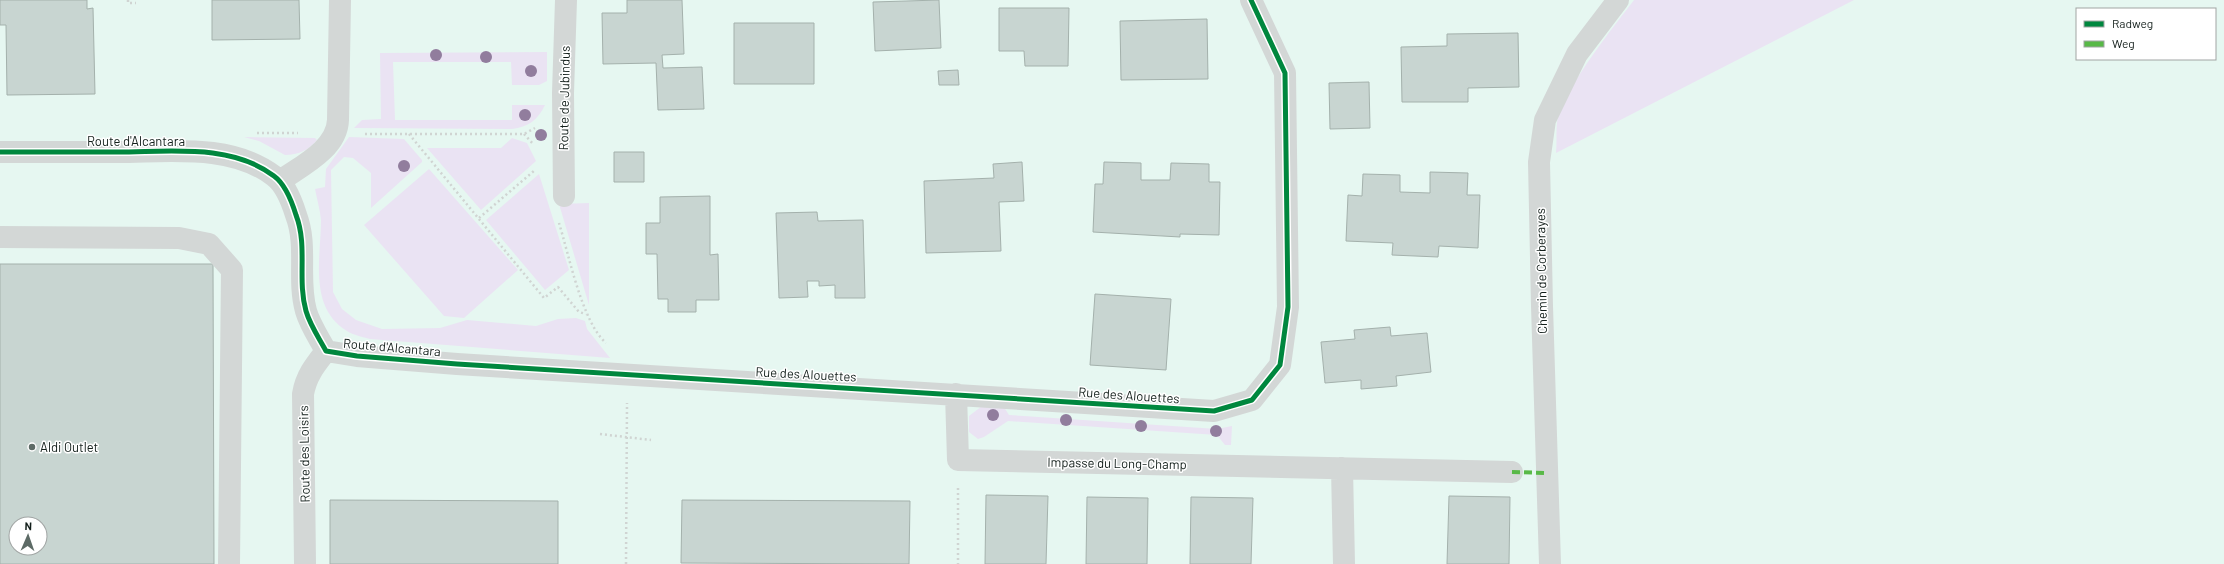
<svg xmlns="http://www.w3.org/2000/svg" width="2224" height="564" font-family="Barlow,sans-serif">
	<rect width="100%" height="100%" fill="#e6f7f1"/>
	<path fill="#eae3f3" d="M1634,0h220l-298,153c1,-10 0,-21 1,-30 6,-34 56,-95 77,-123z
		M547,52v29l-8,4h-27l-1,-23h-118l2,58h117v-15h33c-7,15 -17,22 -33,24l-158,-1 8,-8 19,-1 -1,-66z
		M244,137l71,1 2,2c-8,10 -19,15 -32,15l-26,-14z
		M349,137l55,2 18,21v2l-51,46v-35l-18,-15 -9,-1 -13,13 2,122 9,17 14,11 26,9 58,-1 27,-8 69,6 22,-7 18,-1 9,3 2,8 23,29 -240,-19c-7,-2 -17,-4 -23,-8 -39,-24 -26,-74 -26,-111 -1,-10 -4,-21 -6,-31l10,-2 1,-18z
		M512,138l15,5 9,18 -55,49 -54,-62h74z
		M429,169l89,101 -54,48 -20,-2 -80,-91z
		M539,174l30,96 -24,20 -59,-70z
		M589,203v102l-30,-101z
		M986,403l16,1 7,11 208,14 15,-3 -1,19h-6l-8,-10 -209,-14 -24,16 -6,2 -9,-7v-16z"/>
	<path fill="#c8d5d1" stroke="#a4b1ac" fill-rule="evenodd" d="M0,0h87v9l6,-1 2,86 -88,1 -1,-70h-6z
		M212,0h87l1,39 -88,1z
		M627,0h55l2,54 -22,1 1,13 39,-1 2,42 -46,1 -2,-47 -53,1 -1,-51h25z
		M939,0l2,48 -66,3 -2,-49z
		M999,8h70l-1,58h-43l-1,-15h-25z
		M1207,19l1,60 -87,1 -1,-59z
		M734,23h80v61h-80z
		M1518,33l1,54 -51,1v14h-66l-1,-55 46,-1v-12z
		M958,70l1,15h-20l-1,-14z
		M1369,82l1,46 -40,1 -1,-46z
		M614,152h30v30h-30z
		M1022,162l2,39 -25,1 2,49 -75,2 -2,-72 70,-3 -1,-14z
		M1104,162l37,1v17h29l1,-17 38,1v18h11l-1,53 -39,-1v3l-87,-5 2,-48h8z
		M1430,172l38,1 -1,22h13l-2,53 -39,-2 -1,11 -46,-2 1,-12 -47,-2 2,-46 14,1 1,-22 37,1v17l30,1z
		M710,196v59l8,-1 1,46h-23v12h-28v-13h-10l-1,-45h-11v-31h14v-26z
		M817,212l1,9 45,-1 2,78h-30v-13l-16,1v-5h-12l1,16 -29,1 -3,-85z
		M0,264h213l1,300h-214zM16,524h24v24h-24z
		M1095,294l76,5 -5,71 -76,-5z
		M1390,327l1,9 36,-3 4,39 -35,4 1,10 -36,3v-9l-36,3 -4,-41 34,-3 -1,-9z
		M986,495l62,1 -2,68h-61z
		M1449,496l61,1 -1,67h-62z
		M1087,497l61,1 -1,66h-61z
		M1191,497l62,1 -2,66h-61z
		M330,500l228,1v63h-228z
		M682,500l228,1 -1,63 -228,-1z"/>
	<g fill="none" stroke-linecap="round" stroke-linejoin="round">
		<path stroke="#d0d4d2" stroke-width="2.5" stroke-dasharray="2 3" stroke-linecap="butt" d="M128,0v3h8
			M257,133h41
			M365,134h159l11,-6
			M409,134l135,164 14,-11 21,25 7,2
			M524,134l10,11
			M479,218l56,-48
			M559,223c10,32 23,99 47,120
			M600,434l51,6
			M958,488v76
			M626,564l1,-161"/>
		<path stroke="#d3d7d6" stroke-width="22" d="M0,152c39,0 79,0 118,0 50,0 113,-9 156,24 11,8 18,26 22,39 12,31 1,64 10,96 4,14 13,27 20,40l31,5 100,8 757,47 38,-11 28,-35 8,-58 -3,-234 -34,-73
			M280,181c21,-15 57,-32 58,-61l2,-120
			M564,196l-1,-103 3,-93
			M0,237l179,1 30,6 23,26 -3,294
			M956,394l2,66 554,12
			M1342,468l2,96
			M305,564l-2,-170c3,-18 12,-29 23,-43
			M1550,564l-8,-258 -3,-144 6,-42 32,-66 41,-54"/>
		<path stroke="#58b947" stroke-width="4" stroke-dasharray="8 4" stroke-linecap="butt" d="M1512,472l36,1"/>
		<g stroke="#fff" stroke-width="8">
			<path id="cycleway" d="M0,152c39,0 79,0 118,0 50,0 113,-9 156,24 11,8 18,26 22,39 12,31 1,64 10,96 4,14 13,27 20,40l31,5 100,8 757,47 38,-11 28,-35 8,-58 -3,-234 -34,-73"/>
		</g>
		<use href="#cycleway" stroke="#00873e" stroke-width="5"/>
	</g>
	<g fill="#917d9d">
		<circle cx="436" cy="55" r="6"/>
		<circle cx="486" cy="57" r="6"/>
		<circle cx="531" cy="71" r="6"/>
		<circle cx="525" cy="115" r="6"/>
		<circle cx="541" cy="135" r="6"/>
		<circle cx="404" cy="166" r="6"/>
		<circle cx="993" cy="415" r="6"/>
		<circle cx="1066" cy="420" r="6"/>
		<circle cx="1141" cy="426" r="6"/>
		<circle cx="1216" cy="431" r="6"/>
	</g>
	<circle fill="#5d6b66" stroke="#fff" stroke-width="1.5" cx="32" cy="447" r="4"/>
	<g text-anchor="middle" stroke-width="3" stroke-linejoin="round" paint-order="stroke">
		<g font-size="13" fill="#131f1b" stroke="#fff">
			<text transform="translate(564 98) rotate(-89)" y="5">Route de Jubindus</text>
			<text x="136" y="146">Route d'Alcantara</text>
			<text transform="translate(1541 271) rotate(-91)" y="5">Chemin de Corberayes</text>
			<text transform="translate(392 347) rotate(5)" y="5">Route d'Alcantara</text>
			<text transform="translate(806 374) rotate(3)" y="5">Rue des Alouettes</text>
			<text transform="translate(1129 395) rotate(4)" y="5">Rue des Alouettes</text>
			<text transform="translate(304 454) rotate(-91)" y="5">Route des Loisirs</text>
			<text transform="translate(1117 463) rotate(1)" y="5">Impasse du Long-Champ</text>
		</g>
		<g font-size="13" fill="#131f1b" stroke="#fff" text-anchor="start">
			<text x="40" y="452">Aldi Outlet</text>
		</g>
	</g>
	<rect x="2076" y="8" width="140" height="52" fill="#ffffff" stroke="#a1a5a4"/>
	<rect x="2084" y="21" width="20" height="6" fill="#00873e" stroke="#a1a5a4"/>
	<text x="2112" y="28" font-size="12" fill="#131f1b">Radweg</text>
	<rect x="2084" y="41" width="20" height="6" fill="#58b947" stroke="#a1a5a4"/>
	<text x="2112" y="48" font-size="12" fill="#131f1b">Weg</text>
	<g transform="translate(28 536) rotate(2)"><circle r="19" fill="#ffffff" stroke="#a1a5a4"/>
	<path d="M0-3L7 15L0 10L-7 15Z" fill="#5d6b66"/>
	<text y="-6" font-size="11" font-weight="bold" text-anchor="middle" fill="#131f1b">N</text>
	</g>
</svg>
